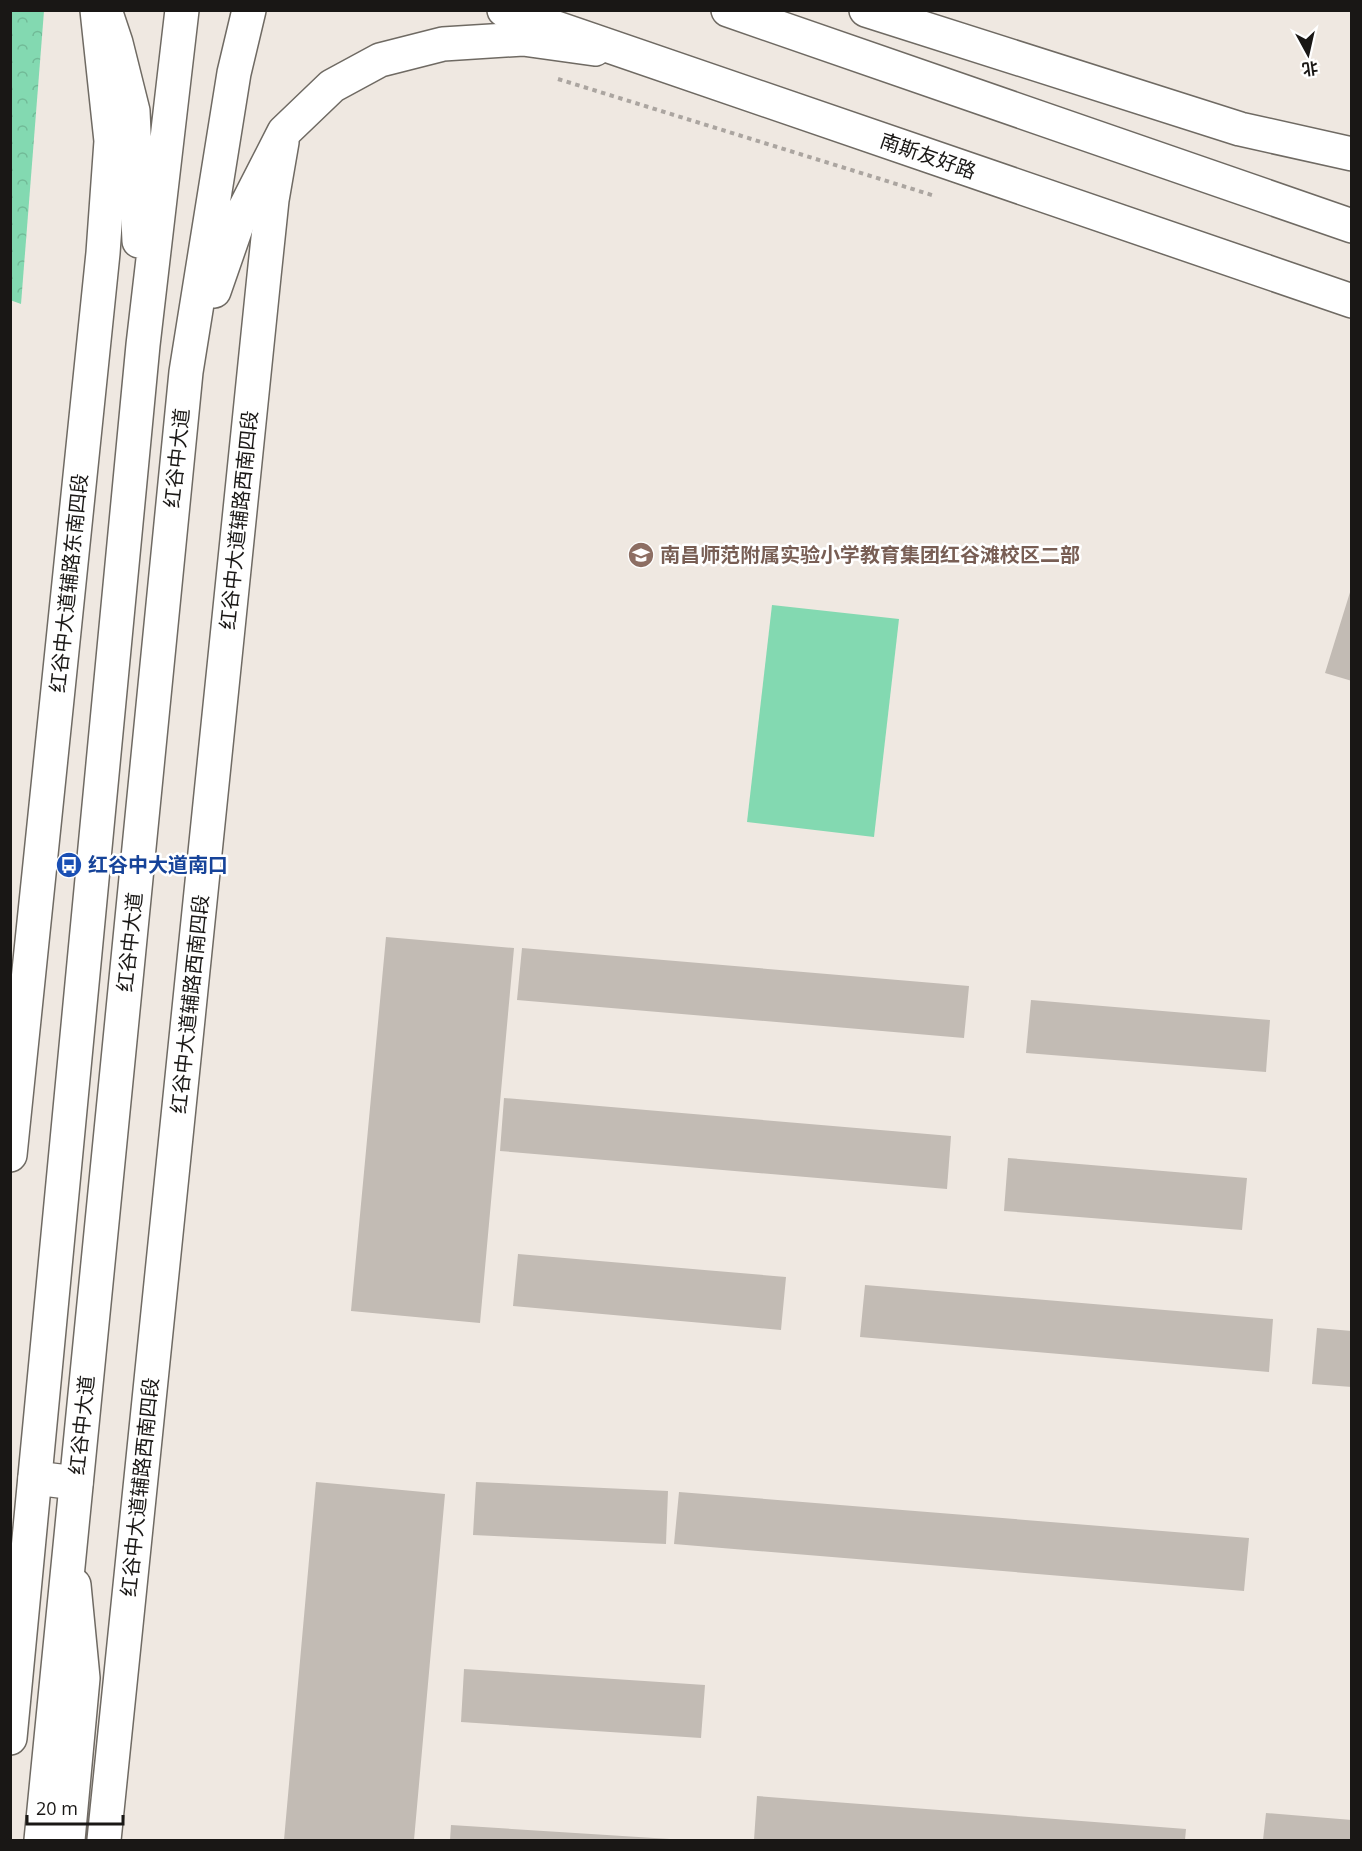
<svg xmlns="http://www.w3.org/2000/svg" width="1362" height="1851" font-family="'Open Sans','Noto Sans SC',sans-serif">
	<defs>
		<pattern id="park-crowns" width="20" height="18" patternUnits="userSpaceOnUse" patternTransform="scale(1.5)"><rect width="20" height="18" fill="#83d9b1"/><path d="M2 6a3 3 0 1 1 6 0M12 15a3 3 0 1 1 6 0" fill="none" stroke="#71ba97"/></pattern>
	</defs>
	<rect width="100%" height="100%" fill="#efe8e1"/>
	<path fill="url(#park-crowns)" d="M10,11h34l-23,293 -11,-4z"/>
	<path fill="#83d9b1" d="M772,605l127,14 -25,218 -127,-15z"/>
	<path fill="#c2bbb4" d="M1351,589h1v92l-27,-8z
		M386,937l128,11 -34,375 -129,-12z
		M522,948l447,38 -5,52 -447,-38z
		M1031,1000l239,20 -4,52 -240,-19z
		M504,1098l447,38 -4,53 -447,-38z
		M1008,1158l239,20 -5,52 -238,-19z
		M518,1254l268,23 -5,53 -268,-24z
		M865,1285l408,34 -4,53 -409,-35z
		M1317,1328l35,3v56l-40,-3z
		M316,1482l129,12 -31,346h-130z
		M476,1482l192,9 -2,53 -193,-9z
		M679,1492l570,46 -5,53 -570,-47z
		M464,1669l241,16 -4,53 -240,-16z
		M757,1796l429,33 -1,11h-431z
		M1266,1813l86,7v20h-89z
		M451,1825l219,14v1h-220z"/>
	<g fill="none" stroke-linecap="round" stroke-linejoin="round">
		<g stroke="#6f6a63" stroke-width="36">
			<path id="minor" d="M866,10l374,119 112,25
				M10,1155l93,-902 8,-112 -14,-131
				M35,1478l41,5
				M68,1840l15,-162 -9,-93
				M104,1840l160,-1564 8,-76 10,-58"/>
		</g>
		<g stroke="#6f6a63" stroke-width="36">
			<path id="major" d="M105,10l11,33 17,68 6,130
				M214,291l24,-69 46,-90 48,-46 48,-26 63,-16 80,-5 72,10
				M10,1738l133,-1393 39,-335
				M41,1840l145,-1468 48,-299 15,-63"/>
		</g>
		<g stroke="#6f6a63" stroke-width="36">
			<path id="highway" d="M504,10l848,291
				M728,10l624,216"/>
		</g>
		<path stroke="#aba5a0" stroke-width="4" stroke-dasharray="4.5 4.5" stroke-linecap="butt" d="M558,79l377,117"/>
		<use href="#minor" stroke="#fff" stroke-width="33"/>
		<use href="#major" stroke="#fff" stroke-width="33"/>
		<use href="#highway" stroke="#fff" stroke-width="33"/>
	</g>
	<defs>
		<g id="school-disc" transform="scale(1.35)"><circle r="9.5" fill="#8d6e63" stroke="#fff"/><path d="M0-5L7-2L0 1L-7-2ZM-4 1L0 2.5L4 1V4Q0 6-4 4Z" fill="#fff"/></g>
		<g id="bus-disc" transform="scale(1.35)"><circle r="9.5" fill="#1a4fb4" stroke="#fff"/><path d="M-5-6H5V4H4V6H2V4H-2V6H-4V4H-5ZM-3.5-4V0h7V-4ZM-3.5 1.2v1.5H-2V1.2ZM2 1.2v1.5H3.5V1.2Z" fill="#fff"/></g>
	</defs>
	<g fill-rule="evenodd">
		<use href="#school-disc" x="641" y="555"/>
		<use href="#bus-disc" x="69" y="865"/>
	</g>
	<g text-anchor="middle" stroke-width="5" stroke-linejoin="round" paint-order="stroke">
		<g font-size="20" fill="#191715" stroke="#fff">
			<text transform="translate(928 156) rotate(19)" y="7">南斯友好路</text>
			<text transform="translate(177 458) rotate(-84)" y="7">红谷中大道</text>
			<text transform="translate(239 520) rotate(-84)" y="7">红谷中大道辅路西南四段</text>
			<text transform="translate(69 583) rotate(-84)" y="7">红谷中大道辅路东南四段</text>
			<text transform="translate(130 942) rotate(-84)" y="7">红谷中大道</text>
			<text transform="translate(190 1004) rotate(-84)" y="7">红谷中大道辅路西南四段</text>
			<text transform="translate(82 1425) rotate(-84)" y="7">红谷中大道</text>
			<text transform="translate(140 1487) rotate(-84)" y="7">红谷中大道辅路西南四段</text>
		</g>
		<g font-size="20" font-weight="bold" fill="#785e54" stroke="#fff" text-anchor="start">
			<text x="660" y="562">南昌师范附属实验小学教育集团红谷滩校区二部</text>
		</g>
		<g font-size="20" font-weight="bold" fill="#164399" stroke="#fff" text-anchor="start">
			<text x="88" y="872">红谷中大道南口</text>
		</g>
	</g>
	<rect width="1362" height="1851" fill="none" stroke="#191715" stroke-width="24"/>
	<g transform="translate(1308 54) rotate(172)" stroke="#ffffff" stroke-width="4.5" paint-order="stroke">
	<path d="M0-4.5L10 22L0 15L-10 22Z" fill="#191715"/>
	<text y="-9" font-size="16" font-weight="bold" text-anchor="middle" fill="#191715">北</text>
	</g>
	<path d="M27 1815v9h96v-9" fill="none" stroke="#191715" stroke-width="3"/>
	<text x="36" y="1815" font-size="18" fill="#191715" stroke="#ffffff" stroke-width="4.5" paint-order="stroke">20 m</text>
</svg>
